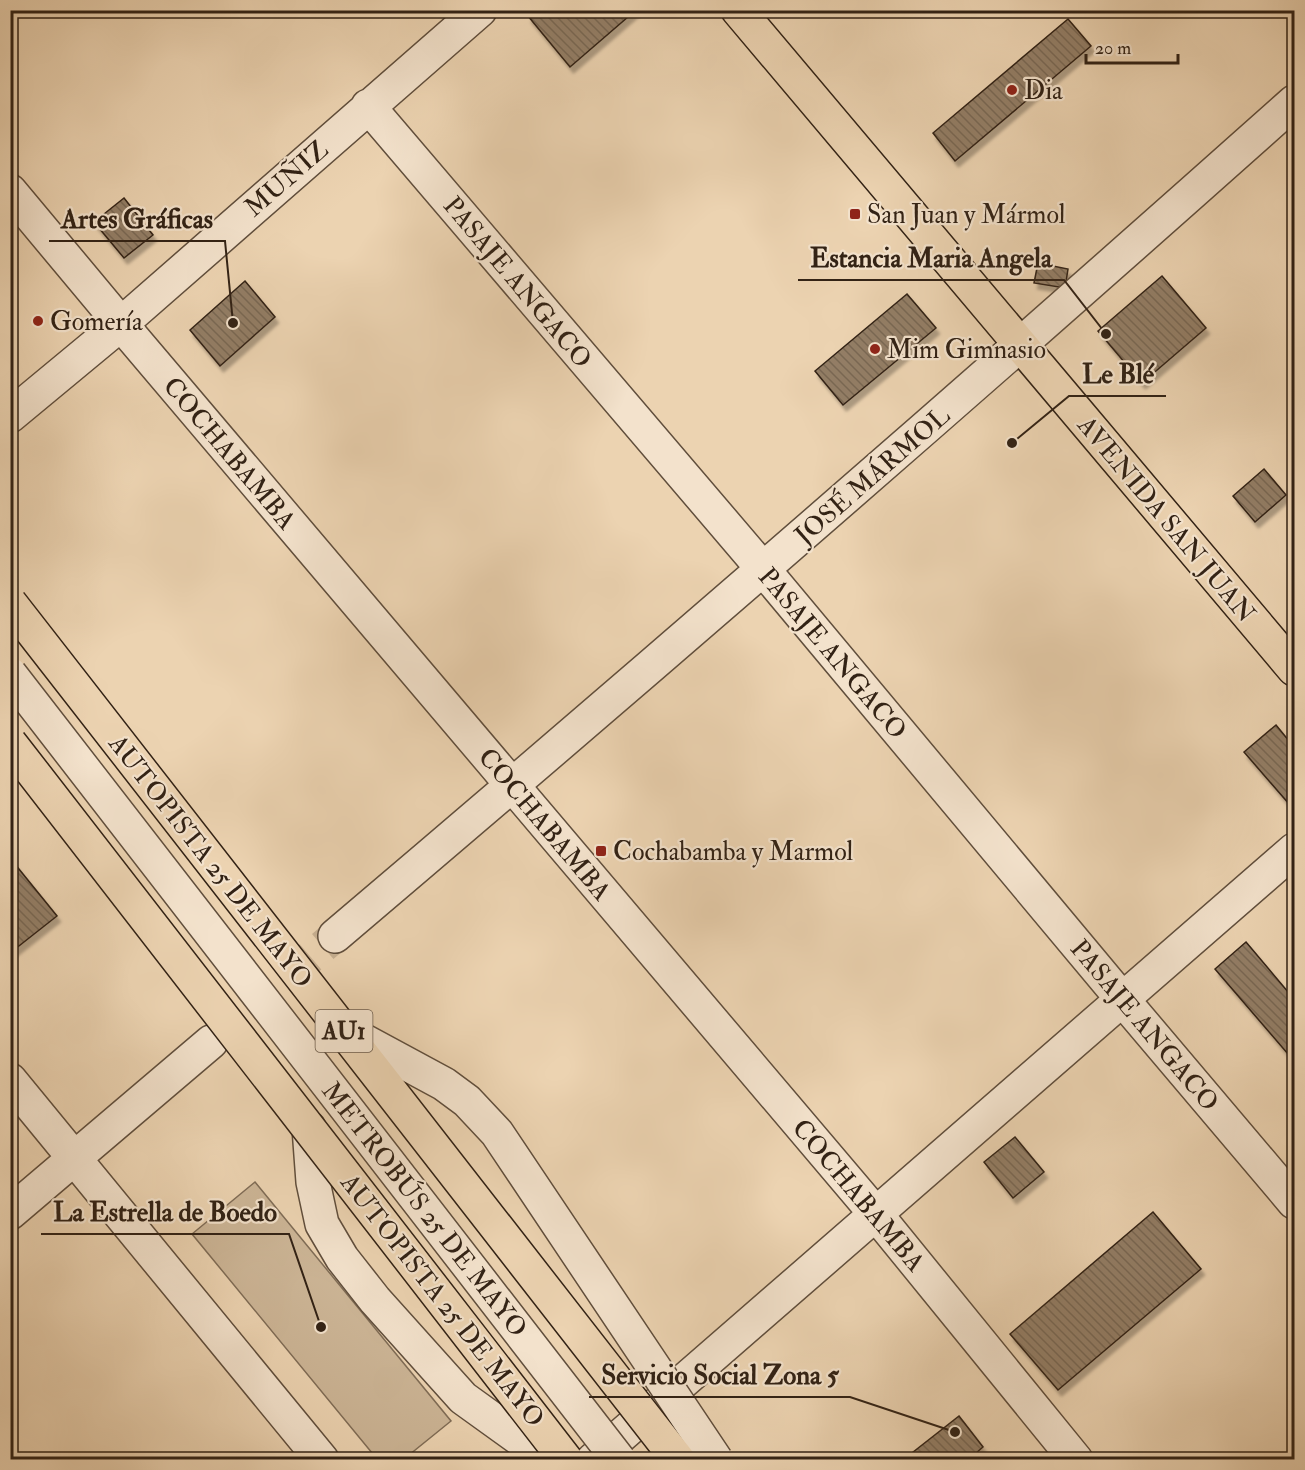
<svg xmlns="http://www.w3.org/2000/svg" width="1305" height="1470" font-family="'IM FELL Double Pica',serif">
	<defs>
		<pattern id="building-back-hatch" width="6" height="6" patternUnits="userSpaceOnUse" patternTransform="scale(1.5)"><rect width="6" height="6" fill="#937e66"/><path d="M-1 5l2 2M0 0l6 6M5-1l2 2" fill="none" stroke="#796753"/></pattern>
		<filter id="shadow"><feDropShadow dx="3.5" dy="6" stdDeviation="1.5" flood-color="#0004"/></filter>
	</defs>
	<rect width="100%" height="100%" fill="#ecd3b1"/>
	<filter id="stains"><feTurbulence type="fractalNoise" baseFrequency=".00333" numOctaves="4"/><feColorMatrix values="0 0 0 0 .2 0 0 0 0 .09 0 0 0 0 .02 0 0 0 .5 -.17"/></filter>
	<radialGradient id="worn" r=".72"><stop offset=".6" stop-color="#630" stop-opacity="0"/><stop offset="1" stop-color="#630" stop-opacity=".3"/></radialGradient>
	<path fill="#ccb596" stroke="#7f6c56" stroke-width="1.5" d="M255,1182l196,239 -47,38h-27l-185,-225z"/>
	<path fill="url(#building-back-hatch)" stroke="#322215" stroke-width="1.5" filter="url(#shadow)" d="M535,10h101l-66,57 -42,-51z
		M1068,19l23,27 -136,115 -22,-28z
		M124,198l29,37 -29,23 -30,-36z
		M1038,263l30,6 -3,19 -31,-5z
		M1162,276l44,52 -64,55 -44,-52z
		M245,281l30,36 -55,49 -30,-36z
		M907,294l29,34 -93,77 -28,-34z
		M1264,469l22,26 -31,27 -22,-26z
		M1276,725l18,22v52l-5,5 -45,-52z
		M10,858l47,58 -47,37z
		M1246,942l48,57v62l-79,-92z
		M1015,1137l29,35 -31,26 -29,-36z
		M1153,1212l48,57 -143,121 -48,-56z
		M959,1416l24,31 -15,13h-65z"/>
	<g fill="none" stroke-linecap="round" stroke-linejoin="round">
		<path stroke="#c7b092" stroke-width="33" stroke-dasharray="33 16" stroke-linecap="butt" d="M211,1042l124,-106"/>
		<g stroke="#604e3c" stroke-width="36">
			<path id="minor" d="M368,106l395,463 360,431 171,202
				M10,191l111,133 754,889 201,247
				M10,416l111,-92 359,-314
				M335,936c323,-274 643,-552 959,-834
				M10,1080l312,380
				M309,1128l4,54 9,42 20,34 33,42 88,98 86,62
				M10,1213l201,-171
				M593,1460l701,-610"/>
		</g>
		<g stroke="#322215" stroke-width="36">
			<path id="major" d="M738,10l556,659"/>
		</g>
		<use href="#minor" stroke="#f3e2cc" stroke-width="33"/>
		<use href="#major" stroke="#ecd3b1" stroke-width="33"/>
		<g stroke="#604e3c" stroke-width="36" stroke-linecap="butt">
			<path id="minor-bridge" d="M10,674l609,786
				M342,1029l102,55 23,17 30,32 219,327"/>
		</g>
		<g stroke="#322215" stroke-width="36" stroke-linecap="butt">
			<path id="highway-bridge" d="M10,603l668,857
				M10,743l556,717"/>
		</g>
		<use href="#minor-bridge" stroke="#f3e2cc" stroke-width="33"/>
		<use href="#highway-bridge" stroke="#ecd3b1" stroke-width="33"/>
	</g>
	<g fill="#8f2418" stroke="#f3e2cc" stroke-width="2">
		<circle cx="1012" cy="90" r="6"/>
		<rect x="849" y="208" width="12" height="12" rx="3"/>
		<circle cx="38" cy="321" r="6"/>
		<circle cx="875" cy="349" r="6"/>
		<rect x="595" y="845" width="12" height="12" rx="3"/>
	</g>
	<g text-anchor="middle" stroke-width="4.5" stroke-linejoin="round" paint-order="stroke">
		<rect fill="#f3e2cc" stroke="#6c5c4c" stroke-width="1.5" x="315.5" y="1010" width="57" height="42" rx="4.5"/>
		<g font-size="24" font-weight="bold" fill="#322215">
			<text x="344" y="1039">AU1</text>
		</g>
		<g font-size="26" fill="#322215" stroke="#f3e2cc" text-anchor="start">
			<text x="1024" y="99">Dia</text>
			<text x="867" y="223">San Juan y Mármol</text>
			<text x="50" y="330">Gomería</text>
			<text x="887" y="358">Mim Gimnasio</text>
			<text x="613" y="860">Cochabamba y Marmol</text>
		</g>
		<g font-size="26" fill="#322215" stroke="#f3e2cc">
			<text transform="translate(286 178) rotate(-41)" y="9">MUÑIZ</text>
			<text transform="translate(518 282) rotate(50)" y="9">PASAJE ANGACO</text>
			<text transform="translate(230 453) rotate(50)" y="9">COCHABAMBA</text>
			<text transform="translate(872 475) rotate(-41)" y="9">JOSÉ MÁRMOL</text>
			<text transform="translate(1167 519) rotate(50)" y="9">AVENIDA SAN JUAN</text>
			<text transform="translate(833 653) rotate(50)" y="9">PASAJE ANGACO</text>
			<text transform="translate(545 824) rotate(50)" y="9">COCHABAMBA</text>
			<text transform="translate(211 861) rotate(52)" y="9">AUTOPISTA 25 DE MAYO</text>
			<text transform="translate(1145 1025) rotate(50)" y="9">PASAJE ANGACO</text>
			<text transform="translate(859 1195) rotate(50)" y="9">COCHABAMBA</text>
			<text transform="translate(425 1209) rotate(52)" y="9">METROBÚS 25 DE MAYO</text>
			<text transform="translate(443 1300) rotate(52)" y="9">AUTOPISTA 25 DE MAYO</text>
		</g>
	</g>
	<path fill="none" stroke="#322215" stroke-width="2" d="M233 323L225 241H49M1106 334L1064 280H798M1012 443L1069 396H1166M321 1327L289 1234H41M955 1432L850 1397H589"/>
	<g fill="#322215" stroke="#f3e2cc" stroke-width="2">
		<circle cx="233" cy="323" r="6"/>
		<circle cx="1106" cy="334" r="6"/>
		<circle cx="1012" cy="443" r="6"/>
		<circle cx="321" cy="1327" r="6"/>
		<circle cx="955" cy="1432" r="6"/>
	</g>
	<g font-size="27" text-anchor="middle" font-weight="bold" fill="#322215" stroke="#f3e2cc" stroke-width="4.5" stroke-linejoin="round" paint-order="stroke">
		<text x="137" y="228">Artes Gráficas</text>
		<text x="931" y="267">Estancia Maria Angela</text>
		<text x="1118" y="383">Le Blé</text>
		<text x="165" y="1221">La Estrella de Boedo</text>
		<text x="720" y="1384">Servicio Social Zona 5</text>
	</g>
	<rect width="1305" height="1470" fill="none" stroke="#ecd3b1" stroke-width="36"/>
	<rect x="12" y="12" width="1281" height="1446" fill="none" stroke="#322215" stroke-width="3"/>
	<rect x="18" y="18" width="1269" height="1434" fill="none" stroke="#322215" stroke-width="1.5"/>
	<path d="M1086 54v9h92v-9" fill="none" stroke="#322215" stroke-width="3"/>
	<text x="1095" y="54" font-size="18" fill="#322215" stroke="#f3e2cc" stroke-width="4.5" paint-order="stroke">20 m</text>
	<rect width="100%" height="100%" filter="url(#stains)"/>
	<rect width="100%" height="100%" fill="url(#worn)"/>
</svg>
